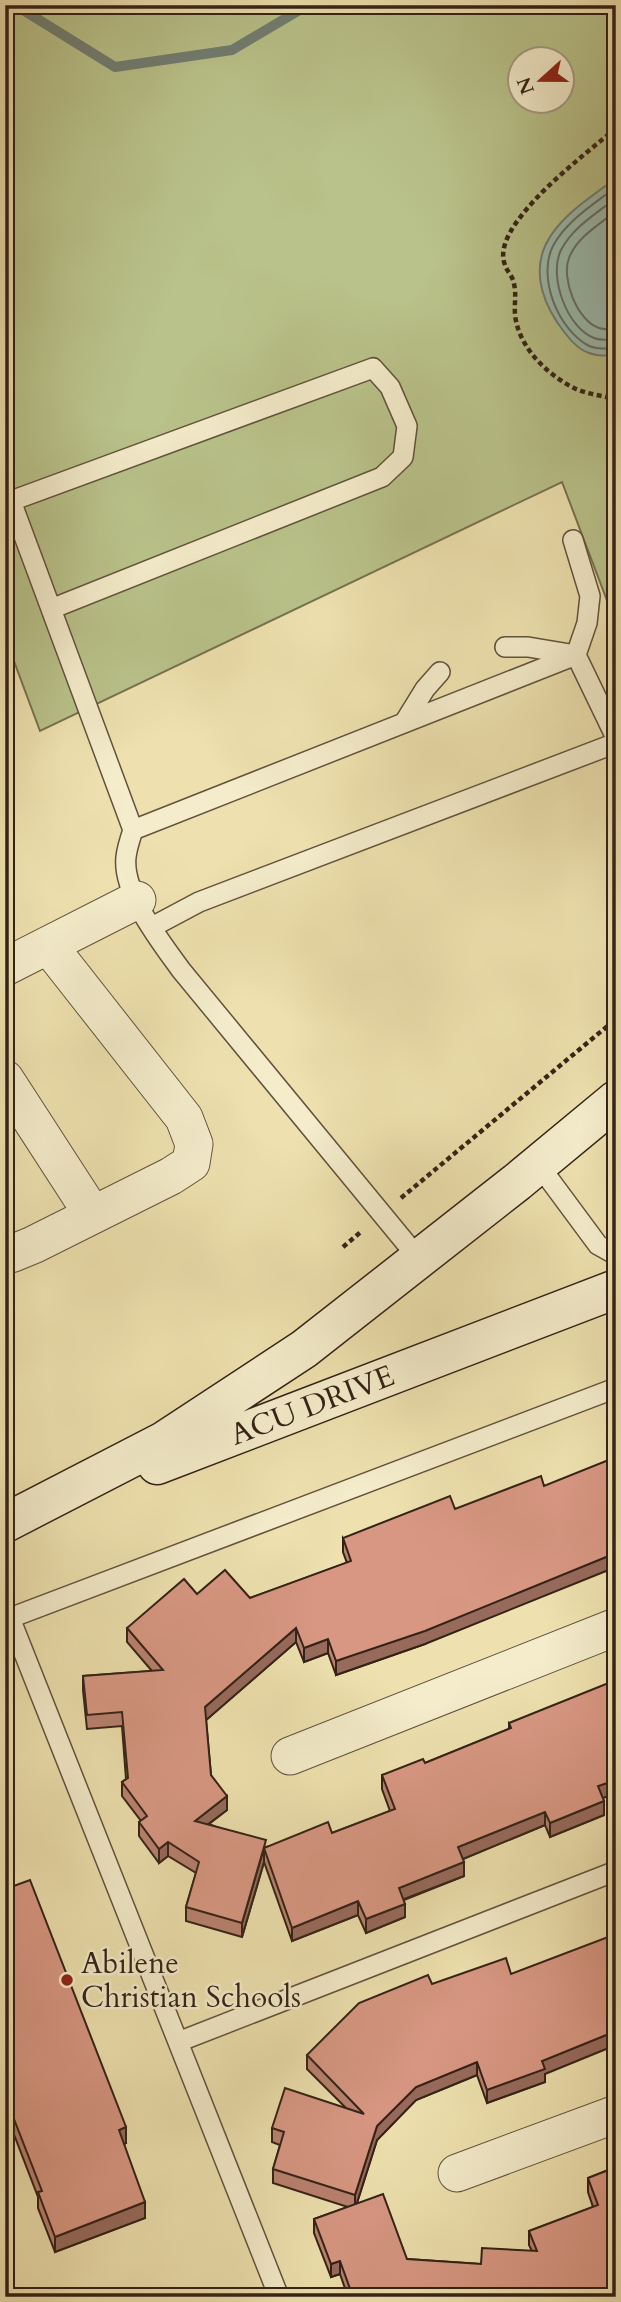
<svg xmlns="http://www.w3.org/2000/svg" width="621" height="2302" font-family="Cardo,serif">
	<rect width="100%" height="100%" fill="#eee1af"/>
	<filter id="stains"><feTurbulence type="fractalNoise" baseFrequency=".00286" numOctaves="4"/><feColorMatrix values="0 0 0 0 .2 0 0 0 0 .09 0 0 0 0 .02 0 0 0 .5 -.17"/></filter>
	<radialGradient id="worn" r=".72"><stop offset=".6" stop-color="#630" stop-opacity="0"/><stop offset="1" stop-color="#630" stop-opacity=".3"/></radialGradient>
	<path fill="#b9c28a" stroke="#767250" stroke-width="2" fill-rule="evenodd" d="M5,5h611v606h-5l-49,-129 -522,249 -35,-94zM520,60h42v42h-42z"/>
	<path fill="#9abcb0" stroke="#717e73" stroke-width="2" d="M616,178v177c-9,1 -19,1 -27,-2 -10,-3 -18,-12 -24,-20 -20,-25 -34,-58 -19,-89 14,-29 46,-47 70,-66z"/>
	<g fill="none" stroke-linecap="round" stroke-linejoin="round">
		<path stroke="#676f64" stroke-width="2" d="M616,187c-22,17 -50,34 -63,59 -16,31 5,84 36,100 8,3 18,3 27,2
			M616,198c-19,15 -43,29 -55,52 -13,26 6,78 33,88 7,3 15,2 22,1
			M616,211c-17,14 -39,26 -47,47 -8,20 8,63 30,70 5,2 12,1 17,1"/>
		<path stroke="#717e73" stroke-width="10" d="M15,5l100,62 117,-17 76,-45"/>
		<g stroke="#62523d" stroke-width="22">
			<path id="lane" d="M51,609l331,-132 21,-20 4,-31 -17,-39 -17,-19 -362,133 122,329c-3,9 -6,18 -7,27 -4,36 35,85 55,113l238,289
				M505,647h23l48,8 11,-32 3,-27 -17,-56
				M404,723l21,-34 15,-17
				M133,830l443,-175 40,83
				M152,927l47,-25 417,-159
				M538,1164l60,81 18,10
				M178,2042l438,-171
				M279,2297l-269,-679 606,-230"/>
		</g>
		<g stroke="#62523d" stroke-width="39">
			<path id="street" d="M5,967l132,-67
				M5,1079l88,136
				M5,1252l6,2 22,-9 138,-69 20,-13 3,-19 -10,-26 -136,-173
				M290,1756l326,-129
				M457,2173l159,-59"/>
		</g>
		<g stroke="#342217" stroke-width="41">
			<path id="secondary" d="M157,1465l459,-176
				M5,1523l159,-82 140,-92 213,-167 99,-82"/>
		</g>
		<path stroke="#342217" stroke-width="4.5" stroke-dasharray="5 3.5" stroke-linecap="butt" d="M616,128c-34,29 -80,63 -104,101 -6,10 -12,24 -7,36 2,7 8,11 9,19 3,12 -1,24 2,37 6,29 32,54 58,67 12,6 29,8 42,11
			M401,1198l215,-179
			M343,1247l19,-16"/>
		<use href="#lane" stroke="#f4eccb" stroke-width="19"/>
		<use href="#street" stroke="#f4eccb" stroke-width="37"/>
		<use href="#secondary" stroke="#f4eccb" stroke-width="38"/>
	</g>
	<path fill="#ba8271" stroke="#342217" stroke-width="2" d="M343,1538l82,106 -89,31 -8,-22 -24,9 -8,-20 -90,78 5,55 16,35 -18,14 57,23 66,-14 58,-22 -8,-22v-14l43,-12 84,-34v-6l94,75 1,17 -54,22 -5,-12 -82,34 1,17 -60,24 1,17 -39,16 -8,-18 -66,26 -28,-79 -22,75 -56,-16v-14l10,-34 -28,-17 -9,7 -20,-27v-14l2,-1 -19,-25v-14l4,-3 -4,-53 -35,3 -4,-39v-14l69,-5 -25,-29v-14l70,-34 53,4 97,-35 -4,-11z
		M5,1874l121,269 -2,1 21,74 -90,34 -17,-44v-11l-33,-86z
		M432,1984l113,90v8l-58,21 -10,-28 -61,25 -39,40 -20,63 50,56 74,5 51,-13 -3,-6v-14l64,-24 -5,-15v-14l28,-11v130h-268l-8,-23 -9,3 -17,-44v-14l34,-12 -75,-24v-14l7,-24 -8,-3v-14l73,-21 -38,-38v-14z"/>
	<path fill="#976a5c" stroke="#342217" stroke-width="2" d="M616,1553v14l-191,77 -89,31v-14z
		M296,1628v14l-91,79v-14z
		M328,1639v14l-24,9v-14z
		M616,1780v13l-18,7v-14z
		M227,1796v14l-32,24v-13z
		M604,1801v14l-54,22v-14z
		M545,1812v13l-87,36v-14z
		M168,1842v14l-9,7v-14z
		M264,1848v14l-22,75v-14z
		M464,1862v14l-65,25v-13z
		M358,1901v14l-66,26v-13z
		M405,1904v13l-39,16v-14z
		M616,2031v14l-71,29v8l-58,21v-13l55,-29z
		M477,2062v13l-61,25 -39,40 -22,69v-14l22,-69 39,-39z
		M126,2127v16l-7,3v-16z
		M145,2202v16l-90,34v-15z
		M340,2261v13l-9,3v-13z
		M616,2292v5h-6v-3z"/>
	<path fill="#d89783" stroke="#342217" stroke-width="2" d="M616,1457v96l-191,78 -89,30 -8,-22 -24,9 -8,-20 -91,79 6,68 16,21 -32,25 71,19 -24,83 -56,-16 13,-45 -31,-20 -9,7 -20,-27 8,-6 -25,-34 6,-4 -6,-66 -35,3 -4,-39 80,-6 -36,-42 57,-49 13,15 28,-24 25,28 101,-37 -8,-23 107,-42 5,13 86,-33 3,10z
		M616,1680v100l-18,6 6,15 -54,22 -5,-11 -87,35 6,15 -65,26 6,16 -39,15 -8,-18 -66,27 -28,-80 64,-26 4,11 63,-24 -13,-34 41,-16 2,4 86,-35 -2,-5z
		M5,1874l6,13 19,-7 96,247 -7,3 26,72 -90,35 -17,-45 4,-1 -37,-95z
		M616,1934v97l-74,30 3,8 -58,21 -10,-28 -61,25 -39,39 -22,69 -82,-26 11,-37 -12,-4 13,-40 79,26 -57,-59 52,-52 69,-28 4,9 74,-26 5,16z
		M616,2167v125l-6,2 2,3h-217v-2l-5,2h-37l-13,-36 -9,3 -17,-45 69,-25 24,65 74,5 1,-16 55,3 -8,-20 69,-26 -10,-27z"/>
	<circle fill="#8f2418" stroke="#f4eccb" stroke-width="2.5" cx="67" cy="1980" r="7"/>
	<g text-anchor="middle" stroke-width="5" stroke-linejoin="round" paint-order="stroke">
		<g font-size="30" fill="#342217" stroke="#f4eccb">
			<text transform="translate(312 1405) rotate(-21)" y="10">ACU DRIVE</text>
		</g>
		<g font-size="30" fill="#342217" stroke="#f4eccb" text-anchor="start">
			<text x="81" y="1973">Abilene<tspan x="81" dy="34">Christian Schools</tspan></text>
		</g>
	</g>
	<rect width="621" height="2302" fill="none" stroke="#eee1af" stroke-width="28"/>
	<rect x="7" y="7" width="607" height="2288" fill="none" stroke="#342217" stroke-width="3.5"/>
	<rect x="14" y="14" width="593" height="2274" fill="none" stroke="#342217" stroke-width="2"/>
	<g transform="translate(541 80) rotate(249)"><circle r="33" fill="#f4eccb" stroke="#a79b83" stroke-width="2"/>
	<path d="M0-5L12 26L0 18L-12 26Z" fill="#8f2418"/>
	<text y="-10" font-size="19" font-weight="bold" text-anchor="middle" fill="#342217">N</text>
	</g>
	<rect width="100%" height="100%" filter="url(#stains)"/>
	<rect width="100%" height="100%" fill="url(#worn)"/>
</svg>
